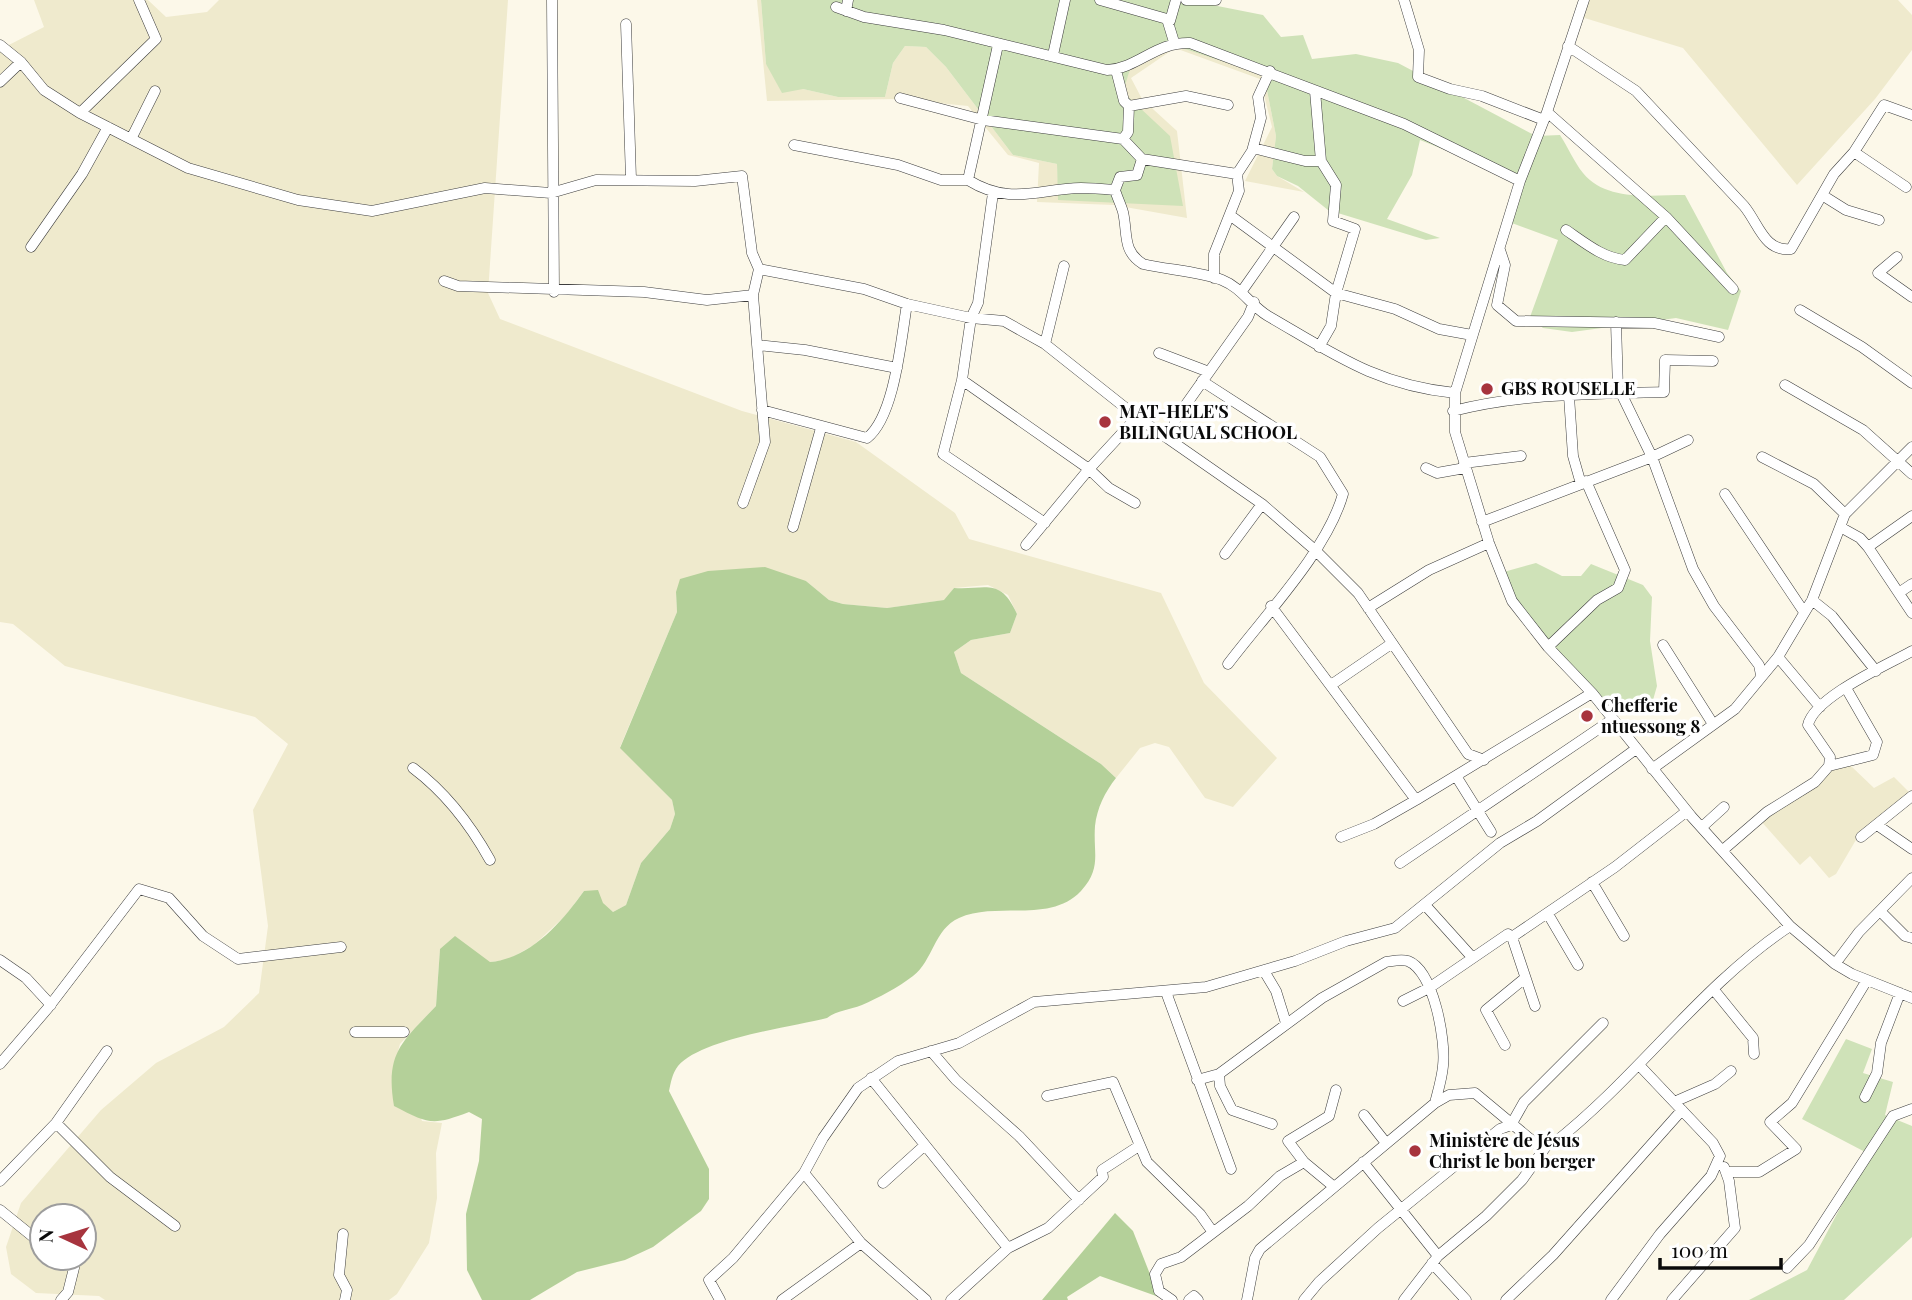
<svg xmlns="http://www.w3.org/2000/svg" width="1912" height="1300" font-family="'Playfair Display',serif">
	<rect width="100%" height="100%" fill="#fcf8e9"/>
	<path fill="#efeacd" fill-rule="evenodd" d="M34,0h114l18,17 41,-5 12,-12h289l-20,293 12,26 242,92 114,31 99,71 14,26 192,54 43,90 73,75 -44,49 -28,-9 -36,-51 -14,-4 -15,5 -24,30 -15,-14 -140,-91 -7,-21 17,-12 39,-7 7,-19 -9,-19 -20,-10 -34,3 -9,12 -58,8 -44,-4 -14,-4 -23,-19 -130,11 1,20 -57,135 52,53 3,14 -5,15 -29,34 -15,42 -13,7 -29,-21 -18,24 -32,30 -27,15 -17,2 -50,-13 -4,57 -36,38 -2,7 24,70 20,2 -6,30 1,45 -8,45 -32,51 -8,6h-284l-6,-4 -63,-3 -25,-19 -5,-27 15,-44 80,-93 55,-47 68,-36 35,-34 9,-67 -15,-116 35,-66 -33,-27 -190,-51 -52,-42 -13,-2v-577l3,3 41,-21zM42,1216h42v42h-42z
		M757,0h4l5,64 37,25 35,8h47l8,-34 12,-17 21,1 20,20 67,88 44,9 2,36 63,-108 9,-26 45,-20 65,20 23,9 12,61 -4,33 5,7 27,16 -59,-11 27,-54 -12,-48 -85,-31 -44,30 11,21 35,32 10,87 -73,-13 -77,-3 2,-39 -31,-8 -40,-49 -69,-7 -132,2z
		M1584,0h314l14,15v35l-37,49 -78,86 -114,-137 -105,-32z
		M1829,766h22l23,22 20,-11 18,18 -52,38 -24,41 -7,4 -19,-22 -10,9 -40,-45z"/>
	<path fill="#cfe2b8" d="M761,0h426l76,15 18,22 22,-2 9,24 44,-5 42,9 138,73 24,-1c8,12 14,27 23,38 23,29 70,22 102,22l42,78 14,18 -13,39 -52,-12 -104,14 -29,-4 -13,-11 28,-77 -49,-18 11,-42 -100,-40 -8,35 -25,44 53,19 -14,2 -98,-30 -30,-24 -21,-10 -5,-7 4,-33 -12,-61 -88,-29 -45,20 -8,26 47,44 13,70 -125,-6 -1,-36 -44,-9 -67,-88 -20,-20 -21,-1 -12,17 -8,34h-47l-35,-8 -21,4 -16,-29z
		M1536,563l26,13h19l10,-12 52,21 9,12 -2,44 7,45 -4,14 -11,10 -20,-8 -9,17 -101,-118 -12,-28z
		M1846,1039l26,10 -9,24 30,9 -8,33 27,11v111l-68,63h-95l58,-30 62,-116 -67,-35z"/>
	<path fill="#b4d099" d="M765,567l41,14 23,19 14,4 44,4 57,-8 10,-12c33,2 46,-11 63,26l-7,19 -39,7 -17,12 7,21 140,91 15,14c-11,14 -19,30 -21,48 -2,28 7,42 -14,65 -31,33 -84,10 -122,27 -25,11 -26,43 -46,58 -14,11 -35,22 -51,29 -13,5 -24,5 -35,13 -36,9 -126,21 -149,48 -6,8 -7,16 -9,25l40,78v30l-8,12 -48,36 -28,13 -48,12 -47,28h-48l-15,-30 -1,-56 13,-53 3,-42 -13,-7c-37,14 -40,12 -75,-6 -9,-53 8,-64 42,-100l4,-57 15,-13 35,26c41,-4 71,-39 94,-71l14,-1 5,13 10,9 13,-7 15,-42 29,-34 5,-15 -3,-14 -52,-52 57,-136 -1,-20 4,-13 28,-8z
		M1115,1213l18,18 26,66 -59,-21 -33,21 1,3h-26z"/>
	<g fill="none" stroke-linecap="round" stroke-linejoin="round">
		<g stroke="#3d3d3d" stroke-width="11">
			<path id="minor" d="M552,0l2,292
				M1100,0l67,19 7,23
				M1186,0h30
				M1404,0l15,50 -1,27 32,12 32,7 62,24
				M1584,0l-37,112 -27,69 -65,212v39l34,111 23,58 36,46 44,46 99,123 99,110 45,38 17,10 60,24
				M836,7l28,10 80,13 163,40c32,-2 48,-28 83,-27l214,81 116,57
				M846,11l2,-11
				M1170,21l6,-21
				M626,24l5,155
				M0,45l21,17 23,28 36,23 108,55 110,32 74,11 113,-23 66,5 45,-13 99,1 47,-5 10,77 7,16 105,20 43,15 64,14 33,3 41,23 92,73 125,87 54,47 42,42 110,161 16,6
				M998,45l-30,135c42,26 69,9 113,8 11,0 23,1 34,2
				M1568,46l68,45 108,115c15,18 20,46 47,43l43,-75 20,-22 30,-47 28,10
				M1053,55l12,-55
				M1116,70l8,31 5,5 -1,26 -5,7
				M0,82l21,-20
				M1315,91l6,70 15,24 -3,36 22,8 -19,64 -5,33 -12,21
				M900,98l83,22 140,19 19,20 -5,16 -17,2 -5,13c2,7 6,15 8,22 5,22 -1,39 20,52 25,6 55,7 79,16 20,8 29,26 46,36 66,38 108,69 187,77
				M1129,106l57,-10 42,9
				M1547,112l119,105 67,72
				M80,113l76,-74 -17,-39
				M131,139l24,-48
				M794,145l104,20 43,15h27
				M1253,148l52,13h16
				M1854,152l52,35
				M1142,159l95,15
				M993,193l-15,110 -7,15 -9,62 -19,74 102,69
				M1822,195l24,15 33,10
				M1231,216l105,77 59,16 44,20 33,6
				M1566,230c19,13 37,28 59,30l41,-43
				M31,247l51,-73 26,-47
				M1500,250l5,15 -8,40 19,16 138,2 65,14
				M1897,257l-19,16 34,24
				M1214,278v-24l25,-63 -2,-17 15,-23 9,-33 -3,-21 12,-26
				M444,281l14,5 186,6 63,8 46,-5
				M1242,291l52,-74
				M1800,310l62,37 50,36
				M1616,322l2,69
				M1045,344l19,-78
				M757,345l48,5 92,18
				M1159,353l50,19
				M962,380l127,89 -63,76
				M1202,381l118,76 23,37c-16,57 -78,121 -115,170
				M1785,385l78,45 49,44
				M1621,393l31,64 41,112 21,37 45,59 2,10
				M1569,396l4,60 8,28
				M762,410l105,28c28,-22 34,-99 40,-134
				M1453,411c69,-18 142,-17 211,-19l1,-32 48,1
				M1163,432l11,1 1,-13 73,-103 6,-15
				M1762,457l52,27 31,30
				M1464,463l57,-7
				M1426,468l11,5 28,-5
				M1725,494l79,118
				M743,503l22,-61 -12,-147 6,-26
				M1135,503l-26,-15 -20,-19 48,-52
				M1482,522l170,-65 36,-17
				M793,527l28,-99
				M1842,528l18,10 8,9 44,66
				M1868,547l44,-31
				M1225,554l37,-50
				M1900,592l12,-8
				M1812,600l20,16 44,55
				M1271,606l145,194
				M1368,608l61,-38 60,-27
				M1663,645l50,79
				M1548,647l49,-47 21,-12 7,-18 -39,-89
				M1778,657l42,50
				M1331,685l60,-41
				M1829,766l44,-11 4,-13 -31,-54
				M413,768c32,24 57,56 77,92
				M1652,769l83,-60 43,-52 34,-57 33,-86 67,-67
				M1456,776l35,56
				M1877,825l35,24
				M1702,827l22,-20
				M1341,837l33,-13 42,-24 176,-107
				M1861,837l51,-41
				M1723,850l44,-38 48,-30 14,-16 1,-9 -22,-32c6,-28 79,-60 104,-74
				M1400,863l213,-144
				M1592,882l32,54
				M1426,906l45,50
				M1880,911l25,25 7,2
				M1548,914l30,51
				M1512,937l103,-70 72,-56
				M0,960l26,18 25,27
				M1835,964l24,-32 53,-54
				M1264,971l12,20 10,32
				M1714,990l39,48 1,16
				M1166,992l65,177
				M1403,1001l26,-13 79,-54 4,3 23,69
				M355,1032h49
				M1505,1045l-19,-35 39,-32
				M931,1051l25,29 63,56 60,64
				M0,1064l48,-56 91,-119 30,9 34,38 35,23 103,-12
				M871,1078l137,170
				M1197,1080l22,-6
				M1047,1096l66,-14 34,80 53,52 12,17
				M1865,1097l12,-24 4,-30 19,-50
				M1674,1102l41,-18 16,-13
				M1364,1115l22,28
				M56,1123l54,54 65,49
				M1272,1124l-40,-14 -12,-24 -1,-12 103,-76 64,-36c7,-1 15,-3 22,-1 26,10 38,80 35,105 -1,12 -5,25 -8,37
				M1304,1162l-16,-21 41,-25 7,-26
				M1363,1162l75,94
				M1726,1172h33l37,-23 -26,-27 22,-19 75,-123
				M804,1173l57,70 65,57
				M0,1181l56,-58 51,-72
				M883,1183l42,-38
				M0,1210l42,34
				M343,1234l-4,41 8,15 -2,10
				M61,1258l13,10 -6,24 -7,8
				M1432,1263l34,37
				M1787,1268l22,-23 84,-129 19,-7
				M720,1300l-11,-20 24,-22 71,-85 19,-35 35,-50 40,-27 61,-18 75,-41 172,-15 89,-26 51,-20 49,-13 105,-85 37,-22 99,-72
				M782,1300l79,-57
				M951,1300l57,-52 40,-20 55,-51 -1,-7 37,-24
				M1172,1300l-13,-9 -4,-17 6,-10 20,-7 67,-51 32,-30 24,-14 29,24
				M1189,1300l5,-4 4,4
				M1247,1300l8,-42 5,-9 175,-146 14,-8 26,-2 60,50h19c84,-66 147,-158 236,-217
				M1304,1300l15,-18 59,-54 122,-99 11,-4 13,-23 79,-79
				M1404,1300l34,-44 48,-40 36,-36 25,-35
				M1506,1300l47,-45 129,-145
				M1611,1300l49,-66 51,-58 9,-20 -7,-13 -74,-78
				M1672,1300l63,-72 -6,-47 -5,-14"/>
		</g>
		<use href="#minor" stroke="#fff" stroke-width="10"/>
	</g>
	<g fill="#a7343e" stroke="#fff" stroke-width="2.5">
		<circle cx="1487" cy="389" r="7"/>
		<circle cx="1105" cy="422" r="7"/>
		<circle cx="1587" cy="716" r="7"/>
		<circle cx="1415" cy="1151" r="7"/>
	</g>
	<g text-anchor="middle" stroke-width="7" stroke-linejoin="round" paint-order="stroke">
		<g font-size="18" font-weight="bold" fill="#0a0a0a" stroke="#fff" text-anchor="start">
			<text x="1501" y="395">GBS ROUSELLE</text>
			<text x="1119" y="418">MAT-HELE'S<tspan x="1119" dy="21">BILINGUAL SCHOOL</tspan></text>
			<text x="1601" y="712">Chefferie<tspan x="1601" dy="21">ntuessong 8</tspan></text>
			<text x="1429" y="1147">Ministère de Jésus<tspan x="1429" dy="21">Christ le bon berger</tspan></text>
		</g>
	</g>
	<g transform="translate(63 1237) rotate(274)"><circle r="33" fill="#ffffff" stroke="#9d9d9d" stroke-width="2"/>
	<path d="M0-5L12 26L0 18L-12 26Z" fill="#a7343e"/>
	<text y="-10" font-size="19" font-weight="bold" text-anchor="middle" fill="#0a0a0a">N</text>
	</g>
	<path d="M1660 1258v10h121v-10" fill="none" stroke="#0a0a0a" stroke-width="3.5"/>
	<text x="1671" y="1258" font-size="21" fill="#0a0a0a" stroke="#ffffff" stroke-width="5" paint-order="stroke">100 m</text>
</svg>
